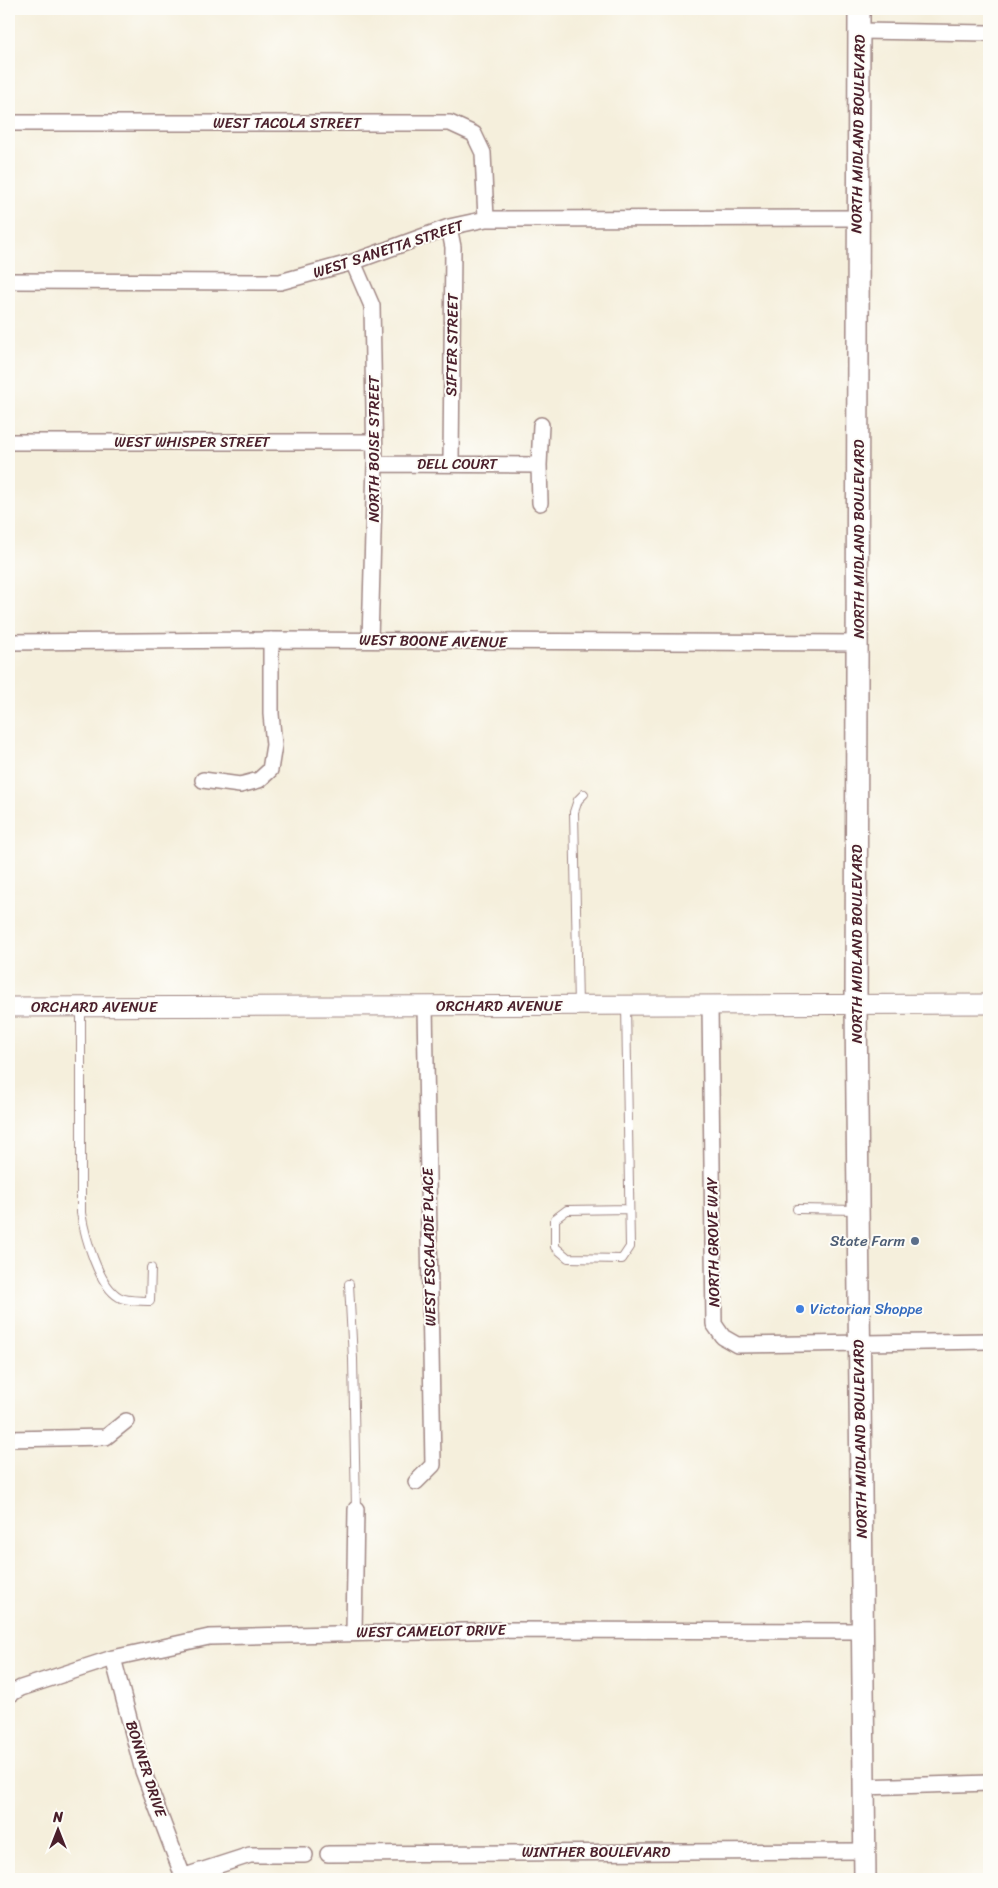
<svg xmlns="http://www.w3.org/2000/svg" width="998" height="1888" font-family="Sriracha,sans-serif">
	<rect width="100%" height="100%" fill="#fdfcf7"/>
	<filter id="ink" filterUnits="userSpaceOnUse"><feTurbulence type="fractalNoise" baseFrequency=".02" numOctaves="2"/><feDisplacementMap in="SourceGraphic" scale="10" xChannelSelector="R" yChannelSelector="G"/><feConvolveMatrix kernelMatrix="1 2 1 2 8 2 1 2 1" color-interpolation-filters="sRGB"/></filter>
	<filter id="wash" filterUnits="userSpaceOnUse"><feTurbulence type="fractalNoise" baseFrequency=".0096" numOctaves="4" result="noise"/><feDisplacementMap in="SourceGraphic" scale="20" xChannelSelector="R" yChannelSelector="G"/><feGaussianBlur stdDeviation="1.12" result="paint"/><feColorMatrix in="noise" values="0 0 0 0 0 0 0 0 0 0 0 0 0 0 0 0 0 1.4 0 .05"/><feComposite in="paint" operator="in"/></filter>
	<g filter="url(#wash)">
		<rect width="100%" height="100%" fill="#f5efdc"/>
	</g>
	<g filter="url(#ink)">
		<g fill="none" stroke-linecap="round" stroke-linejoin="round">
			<g stroke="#a08784" stroke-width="10">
				<path id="service" d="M626,1005l4,242 -8,12 -54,-1 -13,-11v-28l12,-9 62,-1
					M578,1006l-4,-194 4,-12 6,-6
					M81,1008v205c4,23 17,72 38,84 8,5 22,3 31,4l1,-33
					M797,1209l61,1
					M349,1284l4,75 3,150"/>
			</g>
			<g stroke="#a08784" stroke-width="18">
				<path id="minor" d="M859,31l130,2
					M9,123h441l24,11 9,19 3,66
					M449,227l4,20 -2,216
					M353,262l19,44 3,158 -5,176
					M9,281l271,1 73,-20 96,-35 37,-8 371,-1
					M9,442h365
					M375,464l164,1 1,38
					M539,465l2,-40
					M9,642l262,-2 587,3
					M203,780l37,5 19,-5 11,-10 4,-25 -3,-31v-74
					M710,1005l4,319 9,13 14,8 252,-4
					M9,1439l97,-2 20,-16
					M416,1482l17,-17 -8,-459
					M354,1632l2,-123
					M113,1658l30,113 41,108
					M9,1695l12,-7 92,-30 96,-21 300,-7 353,1
					M863,1787l126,-4
					M328,1854l536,-3
					M182,1877l68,-22h55"/>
			</g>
			<g stroke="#a08784" stroke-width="21">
				<path id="tertiary" d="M9,1007l980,-3"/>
			</g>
			<g stroke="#a08784" stroke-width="24">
				<path id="secondary" d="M859,9l-3,997 9,873"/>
			</g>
			<use href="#service" stroke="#fff" stroke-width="8"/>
			<use href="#minor" stroke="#fff" stroke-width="15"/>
			<use href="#tertiary" stroke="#fff" stroke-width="19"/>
			<use href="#secondary" stroke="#fff" stroke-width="21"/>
		</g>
	</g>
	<circle fill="#5c6f8a" stroke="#fdfcf7" stroke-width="2" cx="915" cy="1241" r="5"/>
	<circle fill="#3f7fe0" stroke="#fdfcf7" stroke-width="2" cx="800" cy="1309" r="5"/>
	<g text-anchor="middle" stroke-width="4" stroke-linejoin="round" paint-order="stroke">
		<g font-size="15" fill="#4a1f2b" stroke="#fdfcf7">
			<text x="287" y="128">WEST TACOLA STREET</text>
			<text transform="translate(858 134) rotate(-89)" y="5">NORTH MIDLAND BOULEVARD</text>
			<text transform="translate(388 249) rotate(-18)" y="5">WEST SANETTA STREET</text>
			<text transform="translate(452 345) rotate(-89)" y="5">SIFTER STREET</text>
			<text x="192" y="447">WEST WHISPER STREET</text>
			<text transform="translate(374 449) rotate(-90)" y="5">NORTH BOISE STREET</text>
			<text x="457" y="469">DELL COURT</text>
			<text transform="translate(859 539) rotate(-90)" y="5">NORTH MIDLAND BOULEVARD</text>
			<text transform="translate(433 641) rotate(1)" y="5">WEST BOONE AVENUE</text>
			<text transform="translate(857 944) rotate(-90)" y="5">NORTH MIDLAND BOULEVARD</text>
			<text x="499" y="1011">ORCHARD AVENUE</text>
			<text x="94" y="1012">ORCHARD AVENUE</text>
			<text transform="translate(713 1242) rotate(-91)" y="5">NORTH GROVE WAY</text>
			<text transform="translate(429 1247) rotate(-91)" y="5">WEST ESCALADE PLACE</text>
			<text transform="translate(860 1439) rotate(-91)" y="5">NORTH MIDLAND BOULEVARD</text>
			<text transform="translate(431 1631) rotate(-1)" y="5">WEST CAMELOT DRIVE</text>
			<text transform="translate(146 1769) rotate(72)" y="5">BONNER DRIVE</text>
			<text x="596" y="1857">WINTHER BOULEVARD</text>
		</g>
		<g font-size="15" fill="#4e5e75" stroke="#fdfcf7" text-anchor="end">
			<text x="905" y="1246">State Farm</text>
		</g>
		<g font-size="15" fill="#366cbe" stroke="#fdfcf7" text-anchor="start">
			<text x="810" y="1314">Victorian Shoppe</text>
		</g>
	</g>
	<rect width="998" height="1888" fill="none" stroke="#fdfcf7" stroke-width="30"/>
	<g transform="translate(58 1830)" stroke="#fdfcf7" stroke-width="4" paint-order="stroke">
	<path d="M0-4L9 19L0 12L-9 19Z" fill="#4a1f2b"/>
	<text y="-8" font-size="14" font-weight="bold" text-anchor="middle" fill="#4a1f2b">N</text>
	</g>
</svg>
